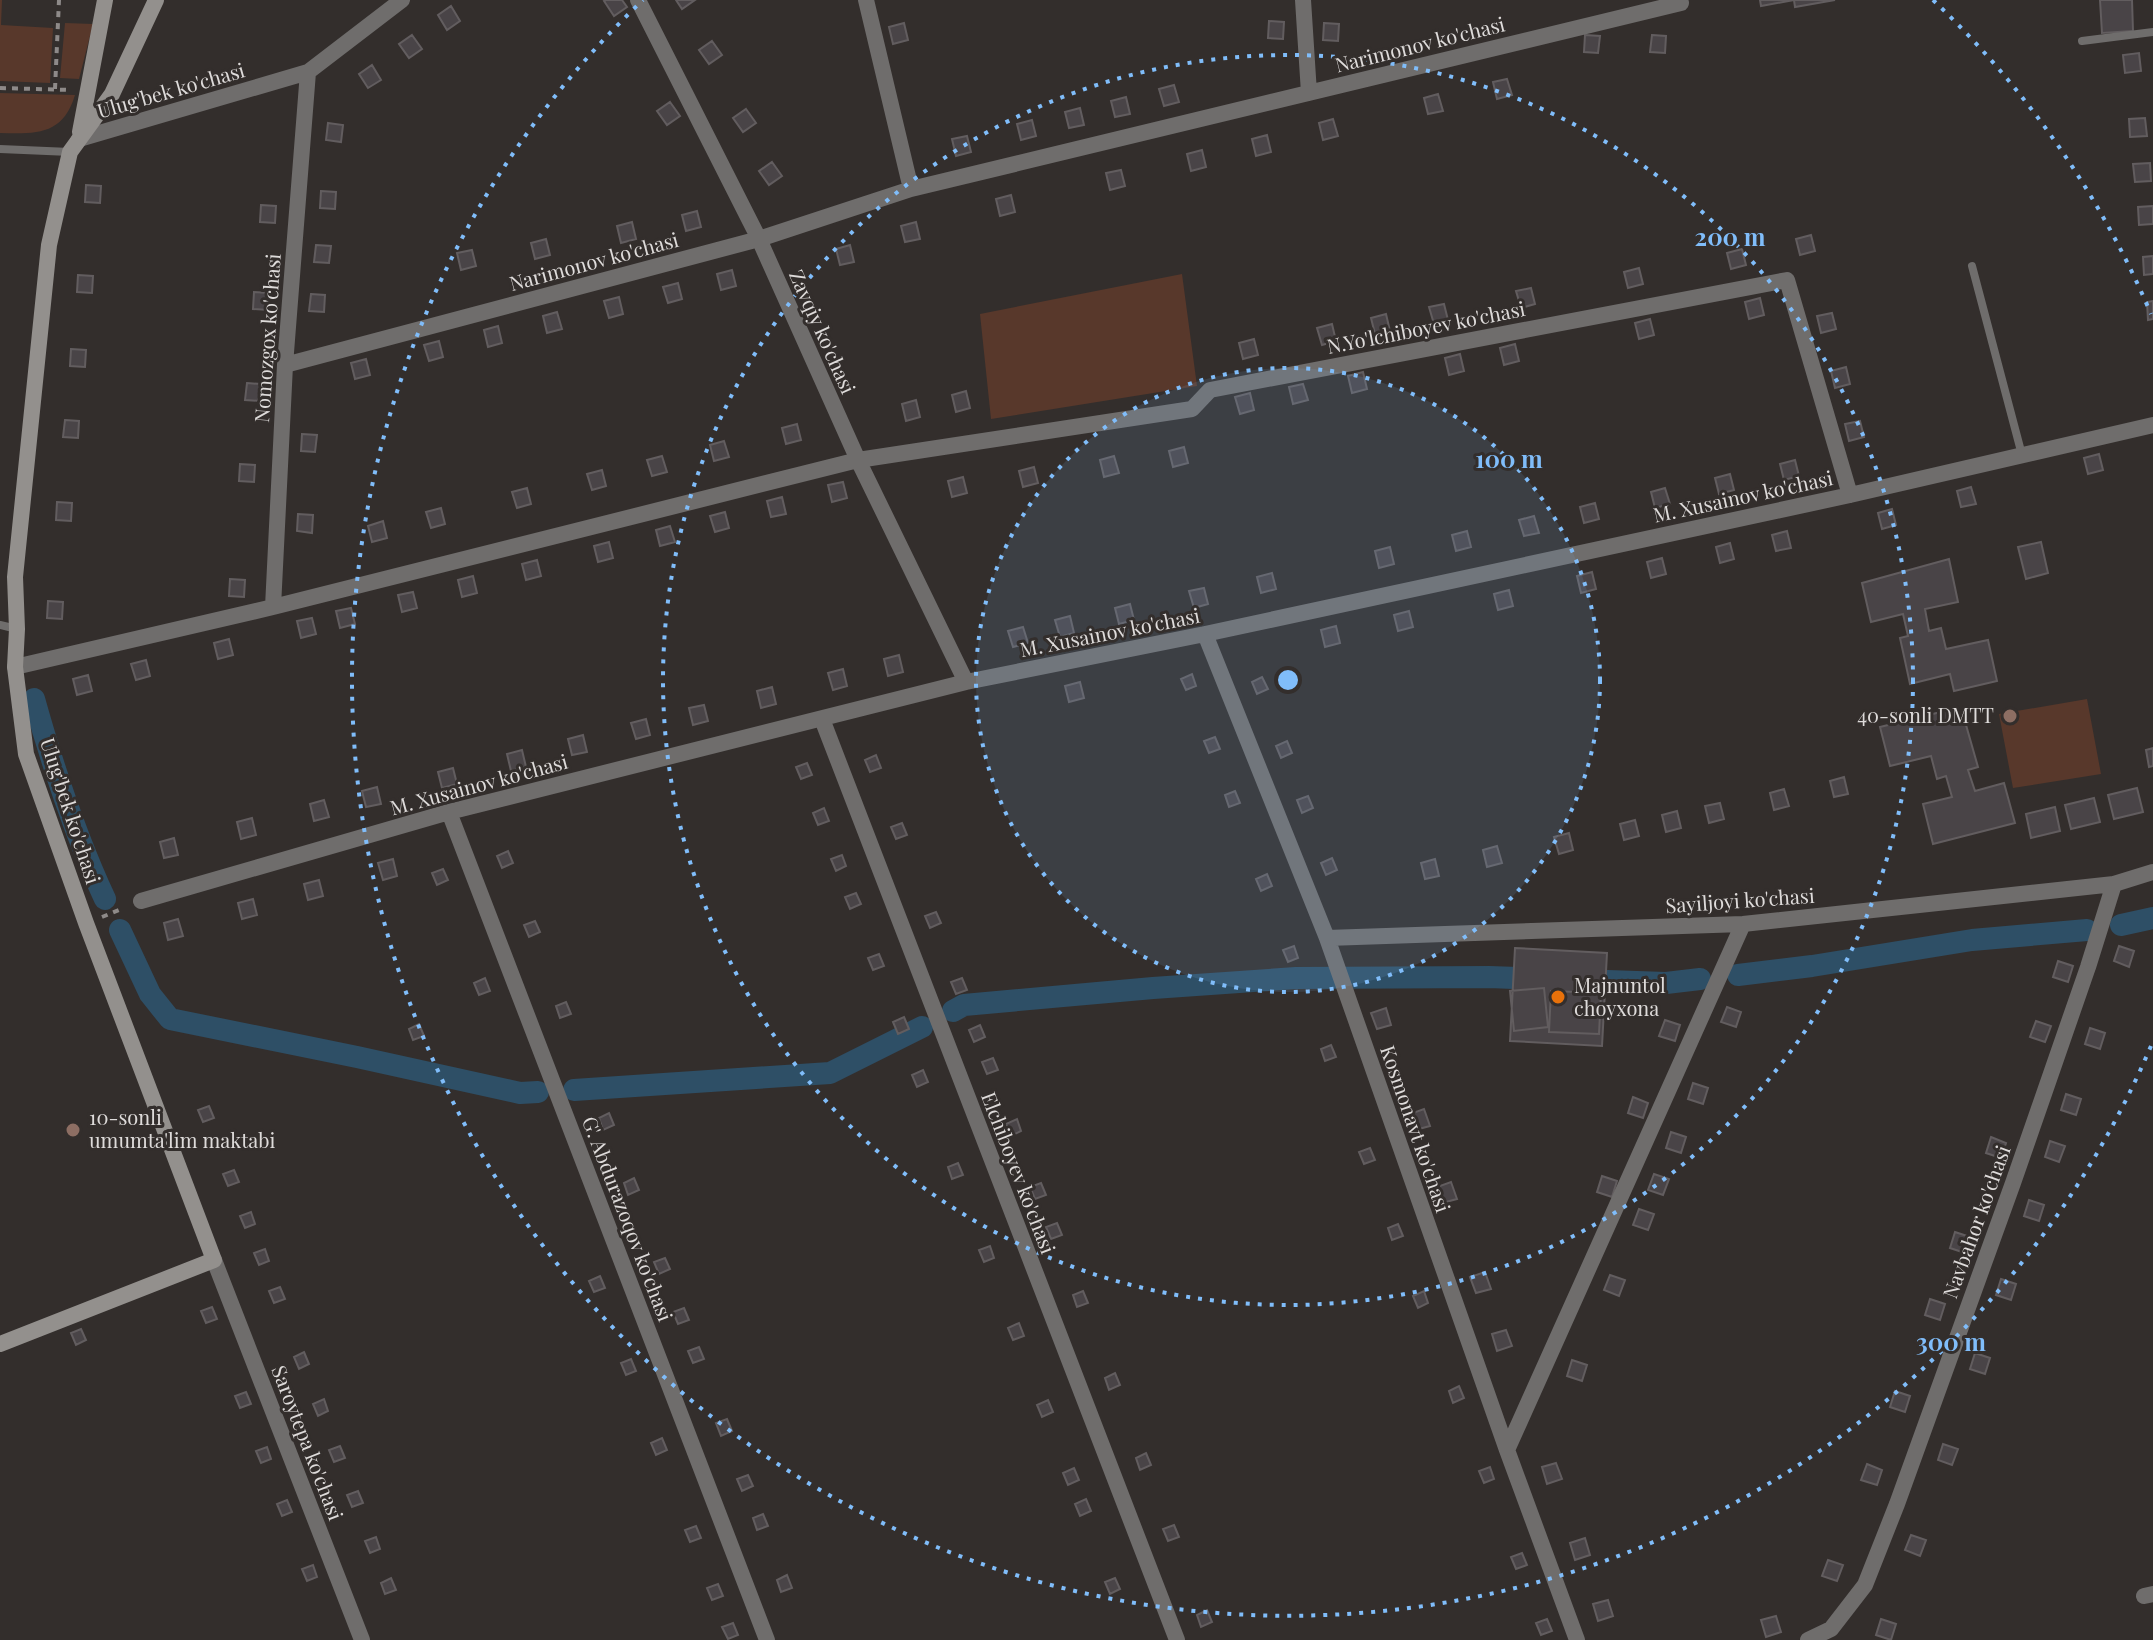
<svg xmlns="http://www.w3.org/2000/svg" width="2153" height="1640" font-family="'Playfair Display',serif">
	<rect width="100%" height="100%" fill="#332e2c"/>
	<path fill="#58382b" d="M0,0h2l-1,25 52,3 -3,55 -50,-2z
		M65,23l28,1 -14,55 -19,-1z
		M0,93l75,2c-12,40 -38,39 -75,38z
		M1182,274l15,112 -206,33 -11,-105z
		M2087,699l14,75 -88,14 -14,-74z"/>
	<g fill="none" stroke-linecap="round" stroke-linejoin="round">
		<path stroke="#2e4f66" stroke-width="22" d="M34,699c19,68 41,136 71,200
			M2121,925l32,-7
			M120,930l30,64 20,25 187,38 163,36 18,-1
			M1738,975l74,-9 160,-26 115,-10
			M1578,980l88,3 34,-4
			M953,1011l11,-6 189,-17 143,-10 193,-1 54,2
			M574,1090l256,-17 92,-46"/>
	</g>
	<path fill="#494447" stroke="#625d5f" stroke-width="2" d="M606,0h16l5,7 -13,9 -10,-15z
		M676,0h19l-13,9z
		M1760,0h75l-40,7 -1,-7 -33,6z
		M2100,0h32l1,31 -31,2z
		M451,6l9,15 -13,9 -9,-15z
		M1269,21l15,1 -1,17 -15,-1z
		M904,23l4,17 -15,4 -4,-17z
		M1324,23l15,1 -1,17 -15,-1z
		M412,35l10,14 -13,9 -10,-14z
		M1585,35l15,1 -2,17 -14,-1z
		M1652,35l14,1 -1,17 -15,-1z
		M712,41l10,14 -13,9 -10,-14z
		M2139,53l2,18 -16,2 -2,-18z
		M372,65l9,15 -13,8 -9,-14z
		M1507,79l5,16 -15,4 -4,-17z
		M1174,85l5,17 -15,4 -5,-17z
		M1438,94l5,17 -15,3 -4,-16z
		M1126,97l4,17 -15,3 -4,-16z
		M670,102l10,14 -13,9 -10,-14z
		M1080,108l4,17 -15,3 -4,-16z
		M746,109l10,14 -13,9 -10,-14z
		M2145,118l2,18 -17,1 -1,-18z
		M1333,119l5,17 -15,4 -4,-17z
		M1032,120l4,16 -15,4 -4,-16z
		M328,123l15,2 -2,17 -15,-2z
		M1267,135l4,17 -15,4 -4,-17z
		M967,136l4,16 -15,4 -4,-17z
		M1202,150l4,17 -15,4 -4,-17z
		M772,162l10,14 -13,9 -10,-14z
		M2150,163l1,18 -16,1 -2,-18z
		M1121,170l4,16 -15,4 -4,-17z
		M86,185l15,1 -1,17 -15,-1z
		M321,191l15,1 -1,17 -15,-1z
		M1011,195l4,17 -15,4 -4,-17z
		M261,205l15,1 -1,17 -15,-1z
		M2153,206v18l-14,1 -1,-18z
		M697,211l4,16 -15,4 -4,-16z
		M632,222l4,17 -15,4 -4,-17z
		M916,222l4,17 -15,3 -4,-16z
		M1811,235l4,16 -15,4 -4,-16z
		M546,239l4,16 -15,4 -4,-16z
		M316,245l15,1 -2,17 -15,-1z
		M850,245l4,17 -14,3 -4,-16z
		M1742,249l4,16 -15,4 -4,-16z
		M472,250l4,16 -15,4 -4,-17z
		M2153,256v18l-9,1 -1,-18z
		M1639,268l4,16 -15,4 -4,-16z
		M732,270l4,16 -15,4 -4,-16z
		M78,275l15,1 -1,17 -15,-1z
		M678,283l4,16 -14,4 -5,-16z
		M1531,288l4,16 -14,4 -5,-17z
		M254,292l15,1 -1,17 -15,-1z
		M311,294l14,1 -1,17 -15,-1z
		M619,297l4,17 -14,4 -5,-17z
		M1760,298l4,17 -15,4 -4,-17z
		M2153,301v18l-5,1 -1,-18z
		M1444,304l4,16 -14,4 -5,-17z
		M557,312l5,17 -15,4 -4,-17z
		M1832,313l4,16 -15,4 -4,-17z
		M1386,314l4,17 -15,3 -4,-16z
		M1650,319l4,16 -15,4 -4,-16z
		M1332,324l4,17 -14,4 -5,-17z
		M498,326l4,17 -14,4 -4,-17z
		M1254,339l4,16 -15,4 -4,-16z
		M439,341l4,16 -14,4 -5,-16z
		M1515,344l4,17 -15,4 -4,-17z
		M71,349l15,1 -1,17 -15,-1z
		M1460,354l4,17 -15,4 -4,-17z
		M366,359l4,16 -15,4 -4,-16z
		M1846,367l4,17 -15,4 -4,-17z
		M1363,372l4,17 -15,4 -4,-17z
		M247,383l14,1 -1,17 -15,-1z
		M1303,384l5,16 -15,4 -4,-17z
		M966,391l4,17 -14,4 -4,-17z
		M1250,393l4,17 -14,4 -5,-17z
		M916,400l4,17 -14,4 -4,-17z
		M65,420l14,1 -1,17 -15,-1z
		M1860,421l4,16 -15,4 -4,-17z
		M797,424l4,16 -15,4 -4,-16z
		M302,434l15,1 -2,17 -14,-1z
		M724,441l5,16 -15,4 -4,-16z
		M1184,447l4,16 -15,4 -4,-16z
		M2099,454l4,16 -15,4 -4,-16z
		M662,456l5,16 -15,4 -5,-16z
		M1114,456l5,17 -15,4 -4,-17z
		M1795,460l4,16 -15,4 -4,-16z
		M240,464l15,1 -1,17 -15,-1z
		M1034,467l4,16 -15,4 -4,-16z
		M602,470l4,16 -14,4 -5,-16z
		M1730,474l4,16 -15,4 -4,-16z
		M963,477l4,16 -15,4 -4,-16z
		M843,482l4,16 -15,4 -4,-17z
		M1971,487l5,17 -15,3 -4,-16z
		M527,488l4,16 -14,4 -5,-16z
		M1665,488l5,16 -15,4 -4,-16z
		M782,497l4,17 -15,3 -4,-16z
		M57,502l15,1 -1,18 -15,-1z
		M1595,503l4,16 -15,4 -4,-16z
		M441,508l4,16 -14,4 -5,-16z
		M1892,509l4,16 -14,4 -4,-16z
		M725,512l4,16 -14,4 -5,-16z
		M298,514l15,1 -1,18 -15,-2z
		M1534,516l5,17 -15,3 -5,-16z
		M383,521l4,17 -15,4 -4,-16z
		M670,526l5,16 -15,4 -4,-16z
		M1467,531l4,16 -15,4 -4,-16z
		M1787,531l4,17 -15,3 -4,-16z
		M609,542l4,16 -15,4 -4,-16z
		M2041,542l7,31 -22,6 -8,-32z
		M1730,543l4,16 -14,4 -4,-16z
		M1390,547l4,17 -15,4 -4,-17z
		M1662,558l4,16 -15,4 -4,-16z
		M1949,559l9,43 -33,7 4,22 12,-3 5,21 42,-9 9,41 -43,10 -4,-17 -40,10 -10,-46 8,-2 -5,-22 -32,8 -9,-39z
		M537,560l4,16 -15,4 -4,-16z
		M1592,572l4,17 -15,4 -4,-17z
		M1272,573l4,16 -15,4 -4,-16z
		M473,576l4,17 -15,4 -4,-17z
		M230,579l15,1 -1,17 -15,-1z
		M1204,588l4,16 -14,4 -5,-17z
		M1509,590l4,16 -15,4 -4,-16z
		M413,592l4,16 -15,4 -4,-17z
		M48,601l15,1 -1,17 -15,-1z
		M1130,604l4,16 -15,4 -4,-16z
		M351,608l4,16 -15,4 -4,-17z
		M1409,611l4,16 -15,4 -4,-16z
		M1070,616l4,17 -14,4 -5,-17z
		M312,618l4,16 -15,4 -4,-17z
		M1336,626l4,17 -15,4 -4,-17z
		M1023,627l5,16 -15,4 -5,-16z
		M229,639l4,16 -15,4 -4,-16z
		M899,655l4,17 -15,4 -4,-17z
		M146,660l4,16 -14,4 -5,-16z
		M843,669l4,17 -14,4 -5,-17z
		M1192,674l4,12 -10,4 -5,-11z
		M88,675l4,16 -15,4 -4,-16z
		M1262,677l6,12 -11,5 -5,-12z
		M1080,682l4,16 -15,4 -4,-16z
		M772,687l4,17 -15,4 -4,-17z
		M704,705l4,16 -15,4 -4,-17z
		M1957,708l9,17 12,42 -10,3 7,21 29,-8 11,40 -82,21 -10,-40 29,-7 -6,-21 -9,3 -6,-23 -41,10 -10,-39z
		M646,719l4,16 -14,4 -5,-16z
		M583,735l4,17 -15,3 -4,-16z
		M1215,737l5,12 -11,4 -5,-12z
		M1287,741l5,12 -11,5 -5,-12z
		M2153,748v18l-4,1 -3,-17z
		M522,750l4,17 -15,4 -4,-17z
		M876,755l5,13 -11,4 -5,-12z
		M807,763l5,12 -11,4 -5,-12z
		M453,768l4,16 -15,4 -4,-16z
		M1844,777l4,17 -14,3 -4,-16z
		M377,787l4,17 -15,3 -4,-16z
		M2137,788l6,24 -29,7 -6,-24z
		M1784,789l5,17 -15,4 -4,-17z
		M1235,791l5,12 -11,4 -4,-12z
		M1308,796l5,12 -11,5 -5,-13z
		M2094,798l6,24 -29,7 -6,-24z
		M324,800l5,17 -15,4 -4,-17z
		M1720,803l4,16 -15,4 -4,-17z
		M2055,807l5,24 -29,7 -5,-24z
		M824,808l5,13 -11,4 -5,-12z
		M1677,811l4,17 -15,4 -4,-17z
		M252,818l4,17 -15,4 -4,-17z
		M1635,820l4,16 -15,4 -4,-16z
		M902,823l5,12 -11,4 -5,-12z
		M1569,833l4,17 -14,4 -5,-17z
		M174,838l4,17 -14,3 -4,-16z
		M1497,846l5,17 -15,4 -4,-17z
		M508,851l5,12 -11,5 -5,-12z
		M842,855l4,11 -10,5 -5,-12z
		M1332,858l5,12 -11,5 -5,-12z
		M393,859l4,17 -14,4 -5,-17z
		M1435,859l4,17 -14,3 -4,-16z
		M443,869l5,11 -11,5 -5,-12z
		M1267,874l5,12 -11,5 -5,-12z
		M319,880l4,16 -15,4 -4,-16z
		M856,893l5,11 -11,5 -5,-12z
		M253,899l4,16 -15,4 -4,-16z
		M936,912l5,11 -11,5 -5,-12z
		M178,919l5,17 -15,4 -4,-17z
		M535,921l5,11 -11,5 -5,-12z
		M1294,946l4,12 -10,4 -5,-12z
		M2119,946l15,5 -5,16 -15,-6z
		M1515,948l92,5 -5,93 -92,-5z
		M879,954l5,12 -11,4 -5,-12z
		M2058,961l15,5 -5,16 -15,-5z
		M485,978l5,13 -11,4 -5,-12z
		M962,978l5,12 -11,4 -5,-12z
		M1544,988l4,39 -34,4 -4,-40z
		M1551,991l50,2 -2,41 -50,-2z
		M566,1002l5,12 -11,4 -4,-12z
		M1727,1007l14,5 -5,15 -15,-5z
		M1386,1008l5,17 -14,4 -6,-16z
		M904,1017l5,12 -11,5 -5,-12z
		M1665,1020l15,5 -5,16 -16,-5z
		M2036,1021l15,5 -6,16 -15,-5z
		M419,1024l5,12 -11,4 -4,-11z
		M980,1025l5,12 -11,5 -5,-12z
		M2090,1028l15,5 -5,16 -15,-5z
		M1331,1045l5,12 -11,4 -4,-12z
		M993,1058l5,12 -11,4 -5,-12z
		M923,1070l5,12 -11,5 -5,-12z
		M1693,1083l15,5 -5,16 -15,-5z
		M2066,1094l15,5 -5,16 -15,-5z
		M1633,1097l15,6 -5,15 -15,-5z
		M209,1106l5,12 -11,4 -5,-12z
		M1424,1109l6,17 -15,4 -5,-16z
		M609,1113l5,12 -11,5 -4,-12z
		M1017,1119l4,12 -10,5 -5,-12z
		M1671,1132l15,5 -5,16 -15,-5z
		M1991,1137l15,6 -5,15 -15,-5z
		M2050,1141l15,5 -6,16 -14,-5z
		M1370,1148l5,12 -11,4 -5,-12z
		M958,1163l5,12 -11,4 -4,-12z
		M234,1170l5,12 -11,4 -5,-12z
		M1654,1174l15,5 -6,16 -15,-5z
		M1602,1176l15,5 -5,16 -15,-5z
		M634,1178l5,12 -11,5 -4,-12z
		M1451,1182l6,17 -15,4 -5,-16z
		M1041,1183l5,12 -11,4 -5,-12z
		M2029,1200l15,5 -5,16 -15,-5z
		M1639,1209l15,5 -6,16 -15,-5z
		M251,1212l4,12 -10,4 -5,-12z
		M1057,1223l5,12 -11,4 -5,-12z
		M1398,1224l5,12 -11,4 -4,-12z
		M1955,1232l15,5 -5,16 -15,-5z
		M990,1246l4,12 -10,4 -5,-12z
		M265,1249l4,12 -10,4 -5,-12z
		M665,1258l5,11 -11,5 -5,-12z
		M1485,1272l6,17 -15,4 -6,-16z
		M1610,1275l15,5 -6,16 -15,-6z
		M600,1276l5,12 -11,4 -5,-11z
		M2001,1279l15,5 -5,16 -15,-5z
		M280,1287l5,12 -11,4 -5,-12z
		M1083,1291l5,12 -11,4 -4,-12z
		M1424,1291l4,12 -10,5 -5,-12z
		M1930,1299l15,5 -5,16 -15,-5z
		M212,1307l5,12 -11,4 -5,-12z
		M684,1308l5,12 -11,4 -5,-12z
		M1019,1323l5,13 -11,4 -5,-12z
		M81,1329l5,11 -10,5 -5,-12z
		M1506,1330l6,16 -15,5 -5,-17z
		M699,1347l5,12 -11,4 -5,-12z
		M304,1352l5,12 -10,5 -5,-12z
		M1975,1353l15,5 -5,16 -15,-5z
		M631,1359l5,12 -10,4 -5,-12z
		M1572,1360l15,5 -5,16 -15,-5z
		M1115,1373l5,12 -11,5 -4,-12z
		M1459,1386l5,12 -11,5 -4,-12z
		M1895,1391l15,5 -5,16 -15,-5z
		M246,1392l5,12 -11,4 -5,-12z
		M324,1399l4,12 -10,5 -5,-12z
		M1048,1400l5,12 -11,5 -5,-12z
		M727,1419l5,12 -11,5 -5,-13z
		M662,1438l5,12 -11,5 -5,-12z
		M1943,1444l15,5 -6,16 -14,-5z
		M340,1446l5,12 -11,4 -5,-12z
		M267,1447l4,12 -10,4 -5,-12z
		M1146,1453l5,12 -11,5 -4,-12z
		M1556,1463l6,16 -15,5 -5,-17z
		M1867,1464l15,6 -5,15 -16,-5z
		M1490,1467l4,12 -10,4 -5,-12z
		M1074,1468l5,12 -11,5 -5,-12z
		M748,1475l5,11 -11,5 -5,-12z
		M358,1491l5,12 -11,4 -5,-12z
		M1086,1499l5,12 -11,5 -5,-12z
		M287,1500l5,12 -10,4 -5,-12z
		M763,1514l5,12 -11,4 -4,-12z
		M1174,1525l5,12 -11,4 -5,-12z
		M696,1526l5,12 -11,4 -5,-12z
		M1911,1535l15,5 -6,16 -15,-6z
		M376,1537l4,12 -10,4 -5,-12z
		M1585,1538l5,17 -15,5 -5,-17z
		M1522,1553l5,12 -11,4 -5,-12z
		M1828,1560l15,5 -6,16 -15,-5z
		M313,1565l4,12 -10,4 -5,-12z
		M787,1575l5,13 -11,4 -4,-12z
		M391,1578l5,12 -11,4 -4,-11z
		M1115,1578l5,11 -10,5 -5,-12z
		M718,1584l5,12 -11,4 -5,-12z
		M1608,1600l5,16 -15,5 -5,-17z
		M1207,1610l5,12 -11,5 -4,-12z
		M1776,1616l5,16 -15,5 -5,-17z
		M1547,1619l5,12 -11,4 -5,-12z
		M1881,1619l15,5 -5,16 -15,-5z
		M733,1623l5,12 -10,4 -6,-12z"/>
	<g fill="none" stroke-linecap="round" stroke-linejoin="round">
		<path stroke="#8e8a89" stroke-width="4" stroke-dasharray="6 6" stroke-linecap="butt" d="M0,88l71,2
			M55,89l4,-89
			M102,917l22,-9"/>
		<path stroke="#6f6d6c" stroke-width="8" d="M2082,41l71,-9
			M0,149l70,3
			M1972,266l50,189
			M0,625l17,4"/>
		<path stroke="#6f6d6c" stroke-width="16" d="M638,0l121,239 99,221 108,222
			M866,0l45,189
			M1303,0l6,93
			M79,139l229,-67 94,-72
			M285,365l474,-126 152,-50 770,-186
			M273,607l12,-242 23,-293
			M1205,634l122,304 180,512 70,190
			M15,667l258,-60 585,-147 334,-51 18,-19 577,-110 63,215
			M822,719l355,921
			M449,812l318,828
			M141,901l308,-89 517,-130 239,-48 645,-139 303,-70
			M1327,938l416,-14 371,-40 39,-12
			M214,1260l148,380
			M1507,1450l236,-526
			M2144,1596l9,-2
			M1808,1640l23,-11 34,-44 32,-81 116,-321 75,-216 26,-83"/>
		<path stroke="#93908d" stroke-width="16" d="M80,132l25,-132
			M0,1344l214,-84 -128,-337 -60,-169 -11,-87 2,-38 -2,-52 34,-332 21,-93 42,-58 44,-94"/>
	</g>
	<circle cx="1288" cy="680" r="312" fill="#80bdfa" fill-opacity=".12"/>
	<g fill="none" stroke="#80bdfa" stroke-width="4" stroke-dasharray="4 8">
		<circle cx="1288" cy="680" r="312"/>
		<circle cx="1288" cy="680" r="625"/>
		<path d="M2151 1046A937 937 0 1 1 643 0M1933 0A937 937 0 0 1 2151 314"/>
	</g>
	<g fill="#8d6e63" stroke="#332e2c" stroke-width="3">
		<circle cx="2010" cy="716" r="8"/>
		<circle cx="73" cy="1130" r="8"/>
	</g>
	<circle fill="#e8710a" stroke="#332e2c" stroke-width="3" cx="1558" cy="997" r="8"/>
	<g text-anchor="middle" stroke-width="6" stroke-linejoin="round" paint-order="stroke">
		<g font-size="20" fill="#dedbda" stroke="#332e2c">
			<text transform="translate(1420 45) rotate(-14)" y="7">Narimonov ko'chasi</text>
			<text transform="translate(171 91) rotate(-16)" y="7">Ulug'bek ko'chasi</text>
			<text transform="translate(594 262) rotate(-15)" y="7">Narimonov ko'chasi</text>
			<text transform="translate(1426 328) rotate(-11)" y="7">N.Yo'lchiboyev ko'chasi</text>
			<text transform="translate(822 332) rotate(66)" y="7">Zavqiy ko'chasi</text>
			<text transform="translate(268 338) rotate(-86)" y="7">Nomozgox ko'chasi</text>
			<text transform="translate(1743 497) rotate(-12)" y="7">M. Xusainov ko'chasi</text>
			<text transform="translate(1110 633) rotate(-11)" y="7">M. Xusainov ko'chasi</text>
			<text transform="translate(479 785) rotate(-15)" y="7">M. Xusainov ko'chasi</text>
			<text transform="translate(70 811) rotate(72)" y="7">Ulug'bek ko'chasi</text>
			<text transform="translate(1740 901) rotate(-4)" y="7">Sayiljoyi ko'chasi</text>
			<text transform="translate(1415 1129) rotate(71)" y="7">Kosmonavt ko'chasi</text>
			<text transform="translate(1018 1173) rotate(69)" y="7">Elchiboyev ko'chasi</text>
			<text transform="translate(627 1219) rotate(69)" y="7">G'. Abdurazoqov ko'chasi</text>
			<text transform="translate(1977 1222) rotate(-70)" y="7">Navbahor ko'chasi</text>
			<text transform="translate(307 1443) rotate(69)" y="7">Saroytepa ko'chasi</text>
		</g>
		<g font-size="20" fill="#dedbda" stroke="#332e2c" text-anchor="start">
			<text x="1994" y="723" text-anchor="end">40-sonli DMTT</text>
			<text x="1574" y="993">Majnuntol<tspan x="1574" dy="23">choyxona</tspan></text>
			<text x="89" y="1125">10-sonli<tspan x="89" dy="23">umumta'lim maktabi</tspan></text>
		</g>
	</g>
	<circle cx="1288" cy="680" r="12" fill="#80bdfa" stroke="#332e2c" stroke-width="4"/>
	<g font-size="24" text-anchor="middle" font-weight="bold" fill="#80bdfa" stroke="#332e2c" stroke-width="6" stroke-linejoin="round" paint-order="stroke">
		<text x="1730" y="246">200 m</text>
		<text x="1509" y="468">100 m</text>
		<text x="1951" y="1351">300 m</text>
	</g>
</svg>
